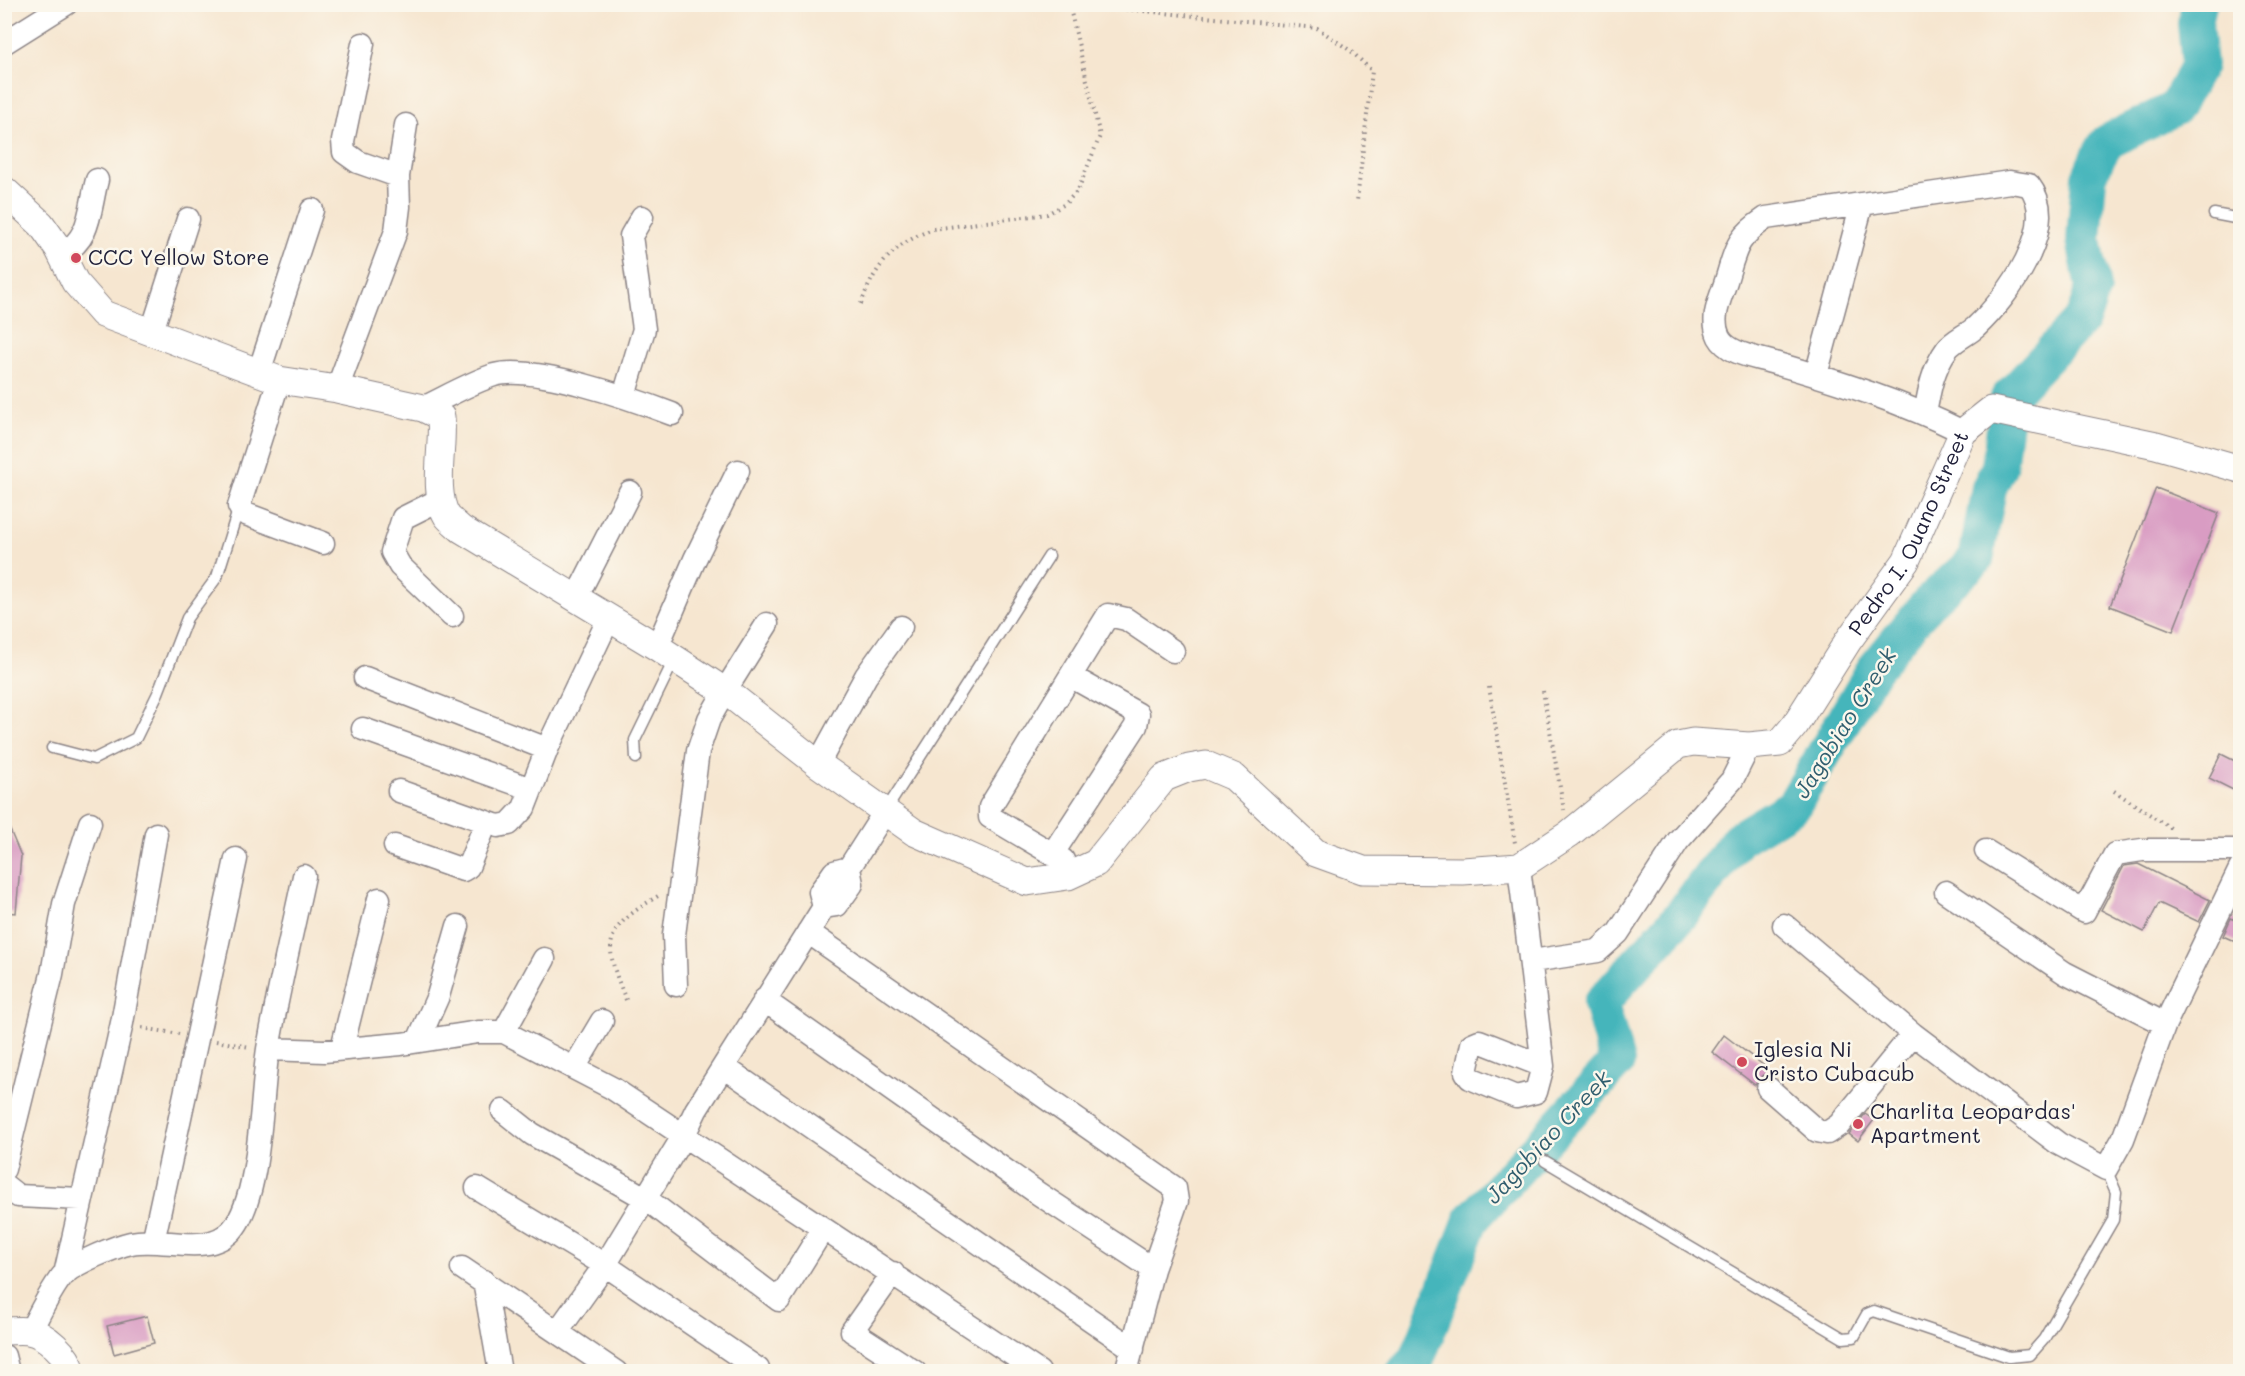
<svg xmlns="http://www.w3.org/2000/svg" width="2245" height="1376" font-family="Mali,sans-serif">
	<rect width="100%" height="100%" fill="#fbf7ec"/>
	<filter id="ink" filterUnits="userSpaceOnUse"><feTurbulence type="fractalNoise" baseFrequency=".0167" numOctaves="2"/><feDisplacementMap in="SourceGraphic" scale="12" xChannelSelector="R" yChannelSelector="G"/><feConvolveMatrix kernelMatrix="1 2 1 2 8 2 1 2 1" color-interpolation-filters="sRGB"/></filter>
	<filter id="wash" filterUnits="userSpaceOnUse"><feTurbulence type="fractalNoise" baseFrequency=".008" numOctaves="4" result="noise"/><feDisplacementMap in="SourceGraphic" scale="24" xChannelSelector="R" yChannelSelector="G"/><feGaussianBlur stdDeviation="1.35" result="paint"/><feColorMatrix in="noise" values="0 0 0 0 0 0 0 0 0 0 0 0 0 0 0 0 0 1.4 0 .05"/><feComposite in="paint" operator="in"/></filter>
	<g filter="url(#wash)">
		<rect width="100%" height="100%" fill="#f6e6d0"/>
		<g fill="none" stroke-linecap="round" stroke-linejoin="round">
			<path stroke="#45b5bb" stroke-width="36" d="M1404,1372l13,-13 54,-139 146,-158 -16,-59 80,-88 57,-76 55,-33 81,-137 53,-65 49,-45 13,-71 10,-21 9,-69 75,-80 10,-30 -9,-48 5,-62 8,-19 10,-17 68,-34 24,-43 -4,-41 4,-20"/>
		</g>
		<g id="blocks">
			<path fill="#d99cc3" d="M2156,488l63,25 -46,118 -63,-25z
				M2221,754l20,10v30l-32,-16z
				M4,816l17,40 -5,57 -12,-1z
				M2138,864l72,36 -11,22 -40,-19 -15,29 -43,-22 23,-44z
				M2231,918l10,4v22l-18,-8z
				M1724,1035l48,37 -2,3h-7l-8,10 -43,-33z
				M1865,1114l9,6 -16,21 -9,-7z
				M147,1316l7,27 -40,11 -7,-28z"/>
		</g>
	</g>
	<g filter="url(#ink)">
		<use href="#blocks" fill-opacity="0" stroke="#8c8486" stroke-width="1.5"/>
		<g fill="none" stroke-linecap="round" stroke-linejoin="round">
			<g stroke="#8c8486" stroke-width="13">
				<path id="service" d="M2214,214l26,5
					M52,748l42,11 42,-21 22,-45 29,-75 30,-41 22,-70
					M636,758l-1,-18 39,-80
					M886,810l163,-254
					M1545,1161l298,177 11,-1 13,-23 7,-3 135,46 21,-2 14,-16 69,-119 3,-28 -10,-23"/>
			</g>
			<g stroke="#8c8486" stroke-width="25">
				<path id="minor" d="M4,43l62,-39
					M363,44l-20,97 1,11 14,10 40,14
					M61,254c30,-14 28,-44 36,-74
					M152,331l36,-112
					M259,372l53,-162
					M1816,375l46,-171
					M279,380l-40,126 4,7 80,30
					M337,389l59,-158 3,-24 -1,-31 8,-51
					M624,396l20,-67 -13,-93 11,-19
					M423,408c23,-11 47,-25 71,-33 39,-11 139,24 178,39
					M1925,414c4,-23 8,-46 22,-65 7,-9 20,-14 29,-22 31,-29 85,-101 53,-142l-19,-3 -244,36c-30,20 -30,30 -40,63 -6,19 -16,37 -7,56 9,17 36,20 52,25 66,19 132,40 192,70
					M441,499l-38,19 -11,34 8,14 52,50
					M576,598l54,-106
					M657,647l38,-88 43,-88
					M365,678l182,71
					M363,729l168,60
					M818,764l48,-88 35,-49
					M399,791l99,35 11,-2 15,-16 23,-59 62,-131
					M395,846l68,24 5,-3 18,-44
					M1986,851l98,61 31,-58 27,-4h98
					M1053,853l83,-127 2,-12 -66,-37
					M1519,867l24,199 -7,26 -20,5 -46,-19 -4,-6 6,-28 7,-3 64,25
					M1068,876l-5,-16 -73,-43v-10l118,-192 18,4 47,32
					M1946,892l119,81 100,51
					M824,907l13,-2 15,-21 -3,-16
					M1784,925l129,109 146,110 47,25 17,-30 42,-115 75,-155
					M808,932l367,256 2,13 -24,68 -27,103
					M1532,961l66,-10 20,-18 60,-92 54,-61 17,-34
					M676,985l-2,-50 24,-184 11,-32 16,-28 42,-67
					M764,1000l275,194 114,75
					M504,1032l40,-73
					M418,1041l20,-45 20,-70
					M342,1048l37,-149
					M268,1049l56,2 77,-7 77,-12h26l108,56 427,284
					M724,1067l409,282
					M574,1068l28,-47
					M1768,1088l49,43 10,2 12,-8 74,-91
					M503,1111l29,23 113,64 134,102 44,-71
					M4,1169l48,-195 12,-70 26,-81
					M4,1185l14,11 63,3
					M477,1188l128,77 153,104
					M153,1242l83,-383
					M462,1268l154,104
					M893,1273l-41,58 63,41
					M65,1274l57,-251 34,-189
					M484,1281l16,91
					M558,1331l47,-66 79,-130 12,-25 128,-203 -4,-15 14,-20 15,-4 37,-58
					M30,1332c7,-14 25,-50 35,-59 13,-11 49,-26 66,-30 32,-7 76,14 101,-13 29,-32 29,-136 36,-181 10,-58 24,-116 36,-173
					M4,1356l4,16"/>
			</g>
			<g stroke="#8c8486" stroke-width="29">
				<g id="tertiary">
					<path id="s1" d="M4,190l37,34 17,24 17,34 28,32 176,66 58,9 86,19 18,9c3,29 -9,75 6,99 4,5 10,9 14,13l196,118 75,49 86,68 96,68 113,50 41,-6 28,-13 68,-85 25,-10 17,-3 28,12 82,76 47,17 100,1 56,-4 50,-33 109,-89 15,-3 56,4 31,-3 15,-18 53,-84 58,-80 57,-129 28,-22 165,35 84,24"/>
					<path d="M4,1331c8,0 17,-1 24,0 18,3 40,24 44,41"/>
				</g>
			</g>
			<path stroke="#8c8486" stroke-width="4" stroke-dasharray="1.5 4.5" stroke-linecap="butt" d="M1072,4l245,24 34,23 21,20 -15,130
				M861,304c14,-39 33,-60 72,-75l114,-15 18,-10 13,-14 22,-54 -31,-132
				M1489,687l26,156
				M1543,691l21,119
				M2114,791l58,38
				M626,1000c-24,-58 -23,-71 32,-104
				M142,1028l37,6
				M216,1041l34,6"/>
			<use href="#service" stroke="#fff" stroke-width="10"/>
			<use href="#minor" stroke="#fff" stroke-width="22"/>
			<use href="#tertiary" stroke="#fff" stroke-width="27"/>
		</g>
	</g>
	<g fill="#d1495b" stroke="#fbf7ec" stroke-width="2">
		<circle cx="76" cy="258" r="6"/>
		<circle cx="1742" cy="1062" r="6"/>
		<circle cx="1858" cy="1124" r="6"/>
	</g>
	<g text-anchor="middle" stroke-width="5" stroke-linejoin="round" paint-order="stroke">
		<g font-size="21" fill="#22223b" stroke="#fbf7ec" text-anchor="start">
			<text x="88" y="265">CCC Yellow Store</text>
			<text x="1754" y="1057">Iglesia Ni<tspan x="1754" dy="24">Cristo Cubacub</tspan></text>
			<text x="1870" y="1119">Charlita Leopardas'<tspan x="1870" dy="24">Apartment</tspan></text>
		</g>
		<g font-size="21" fill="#22223b" stroke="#fbf7ec">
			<text dy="7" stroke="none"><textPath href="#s1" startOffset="2428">Pedro I. Ouano Street</textPath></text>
		</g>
		<g font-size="22" font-style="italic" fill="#305d6e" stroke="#fbf7ec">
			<text transform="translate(1845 723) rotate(-58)" y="8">Jagobiao Creek</text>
			<text transform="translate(1548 1137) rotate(-47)" y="8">Jagobiao Creek</text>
		</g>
	</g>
	<rect width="2245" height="1376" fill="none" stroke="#fbf7ec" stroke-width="24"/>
</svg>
